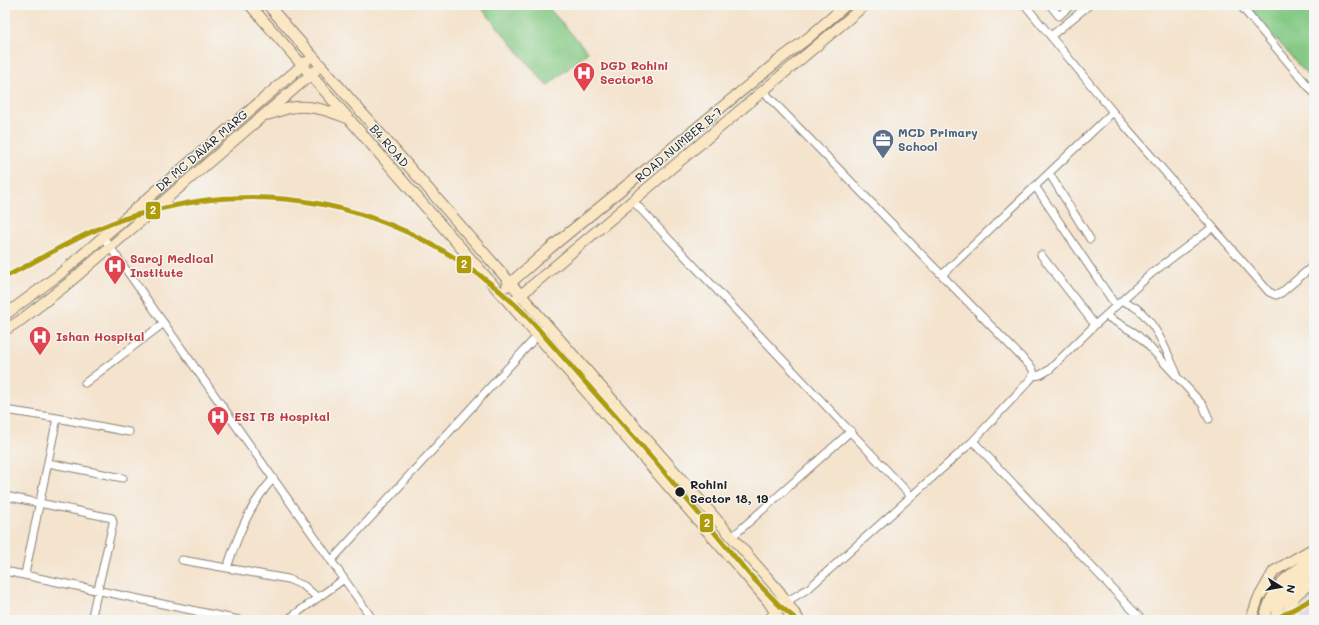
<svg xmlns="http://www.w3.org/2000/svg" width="1319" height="625" font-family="Mali,sans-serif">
	<rect width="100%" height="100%" fill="#f6f6f2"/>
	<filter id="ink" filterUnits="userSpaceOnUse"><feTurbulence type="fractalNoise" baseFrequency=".025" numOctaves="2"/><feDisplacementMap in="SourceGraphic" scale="8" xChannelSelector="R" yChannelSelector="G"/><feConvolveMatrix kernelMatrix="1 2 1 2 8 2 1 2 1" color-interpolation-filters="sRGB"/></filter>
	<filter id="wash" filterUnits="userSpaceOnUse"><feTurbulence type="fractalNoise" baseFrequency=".012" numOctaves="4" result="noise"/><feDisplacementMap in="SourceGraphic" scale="16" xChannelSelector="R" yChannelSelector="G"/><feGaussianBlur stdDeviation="0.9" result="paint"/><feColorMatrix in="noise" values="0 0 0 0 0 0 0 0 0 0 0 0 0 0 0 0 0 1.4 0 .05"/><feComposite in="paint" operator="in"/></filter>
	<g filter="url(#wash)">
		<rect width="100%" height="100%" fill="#f4e3cd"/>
		<path fill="#ccbed4" d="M1314,591v29h-14l6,-24z"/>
		<path fill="#84c984" stroke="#507250" d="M479,5h67l42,47 -41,34z
			M1247,5h67v78z"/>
	</g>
	<g filter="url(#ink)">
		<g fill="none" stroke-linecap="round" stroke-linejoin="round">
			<g stroke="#888074" stroke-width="9">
				<path id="street" d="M1025,5l88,107 156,180 7,3 5,-2 33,-28
					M1050,5l9,11 12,-11
					M1240,5l74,88
					M1051,36l38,-31
					M763,91l269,277c3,5 1,9 -3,13l-56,60 -164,147 -23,14 -20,18
					M1049,173l41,66
					M1035,186l81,120
					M633,201l278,295
					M103,237l270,383
					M1041,255l54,70
					M942,275l171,-163
					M1122,301c6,2 12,5 17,9 18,16 27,40 37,62
					M1106,316l29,17 9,8 59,64 6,14
					M1033,376l7,-1 9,-5 46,-45 57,-52 61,-46
					M85,383l79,-60
					M5,410l52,8 72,14
					M973,441l169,179
					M48,463l75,15
					M5,496l107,22 1,5 -22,97
					M732,537l119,-106
					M182,560l106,19 16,7 14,12
					M331,561l206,-225 11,-10
					M227,568c11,-33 23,-64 46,-89
					M5,571l234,49
					M25,574l32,-156
					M287,620l57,-41"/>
			</g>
			<g stroke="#888074" stroke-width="12">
				<path id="secondary" d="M250,5l518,596 12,19
					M268,5l511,586 20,29
					M266,115c8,-2 16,-5 24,-7 20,-4 39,3 57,10
					M507,286l42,-37 229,-188 30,-23 38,-33
					M516,299l349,-294
					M5,315l55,-41 246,-212
					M5,330l16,-10 44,-34 250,-215
					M1251,620l7,-21 16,-28 40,-23
					M1264,620c8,-34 21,-44 50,-61
					M1275,620c4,-25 18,-38 39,-50
					M1286,620c3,-20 11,-29 28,-38"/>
			</g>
			<use href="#street" stroke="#fff" stroke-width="7"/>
			<use href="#secondary" stroke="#fbe7c3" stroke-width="10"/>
			<g stroke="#f6f6f2" stroke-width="8">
				<path id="metro-1" d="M5,277c42,-21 83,-48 128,-61 32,-9 66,-17 99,-18 110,-6 215,39 293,116l129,146 95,114 31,32 17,14
					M1274,620l40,-22"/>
			</g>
			<use href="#metro-1" stroke="#b09b0a" stroke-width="5"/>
		</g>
	</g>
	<defs>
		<g id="hospital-pin" transform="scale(1.15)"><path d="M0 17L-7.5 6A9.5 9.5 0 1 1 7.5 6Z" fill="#e0444e" stroke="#f6f6f2"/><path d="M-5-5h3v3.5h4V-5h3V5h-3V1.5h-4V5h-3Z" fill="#fff"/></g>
		<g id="office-pin" transform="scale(1.15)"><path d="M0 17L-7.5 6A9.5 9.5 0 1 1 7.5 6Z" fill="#5c6f8a" stroke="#f6f6f2"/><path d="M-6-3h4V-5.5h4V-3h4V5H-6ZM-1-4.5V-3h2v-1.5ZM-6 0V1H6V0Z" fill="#fff"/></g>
	</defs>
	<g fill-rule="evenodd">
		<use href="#hospital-pin" x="584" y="73"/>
		<use href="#office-pin" x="883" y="140"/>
		<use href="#hospital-pin" x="115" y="266"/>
		<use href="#hospital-pin" x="40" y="337"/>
		<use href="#hospital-pin" x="218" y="417"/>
	</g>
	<circle fill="#1c1c1c" stroke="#f6f6f2" stroke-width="1.5" cx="680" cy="492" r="5.5"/>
	<g text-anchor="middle" stroke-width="3" stroke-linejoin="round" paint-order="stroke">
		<g font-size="12" font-weight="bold" fill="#be3a42" stroke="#f6f6f2" text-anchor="start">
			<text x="600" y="70">DGD Rohini<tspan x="600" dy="14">Sector18</tspan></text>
			<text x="130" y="263">Saroj Medical<tspan x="130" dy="14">Institute</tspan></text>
			<text x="56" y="341">Ishan Hospital</text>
			<text x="234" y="421">ESI TB Hospital</text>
		</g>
		<g font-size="12" font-weight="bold" fill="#4e5e75" stroke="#f6f6f2" text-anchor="start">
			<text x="898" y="137">MCD Primary<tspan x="898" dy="14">School</tspan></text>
		</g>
		<g font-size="12" fill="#1c1c1c" stroke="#f6f6f2">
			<text transform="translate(679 145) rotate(-40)" y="4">ROAD NUMBER B-7</text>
			<text transform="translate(389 146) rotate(49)" y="4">B4 ROAD</text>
			<text transform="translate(202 151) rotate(-41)" y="4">DR MC DAVAR MARG</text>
		</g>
		<g font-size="12" font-weight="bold" fill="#1c1c1c" stroke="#f6f6f2" text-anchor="start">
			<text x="690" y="489">Rohini<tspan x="690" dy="14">Sector 18, 19</tspan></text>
		</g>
	</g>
	<g stroke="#f6f6f2" stroke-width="1.5">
		<rect x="145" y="201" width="16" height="19" rx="4" fill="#b09b0a"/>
		<rect x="456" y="255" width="16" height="19" rx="4" fill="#b09b0a"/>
		<rect x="699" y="513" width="15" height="20" rx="4" fill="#b09b0a"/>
	</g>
	<g font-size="11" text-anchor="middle" font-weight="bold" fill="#fff">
		<text x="153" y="214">2</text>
		<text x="464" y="268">2</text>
		<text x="707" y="527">2</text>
	</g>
	<rect width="1319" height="625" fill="none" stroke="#f6f6f2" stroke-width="20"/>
	<g transform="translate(1281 587) rotate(101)" stroke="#f6f6f2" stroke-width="3" paint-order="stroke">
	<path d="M0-3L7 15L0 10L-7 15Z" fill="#1c1c1c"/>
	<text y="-6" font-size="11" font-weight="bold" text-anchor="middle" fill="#1c1c1c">N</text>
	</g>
</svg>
